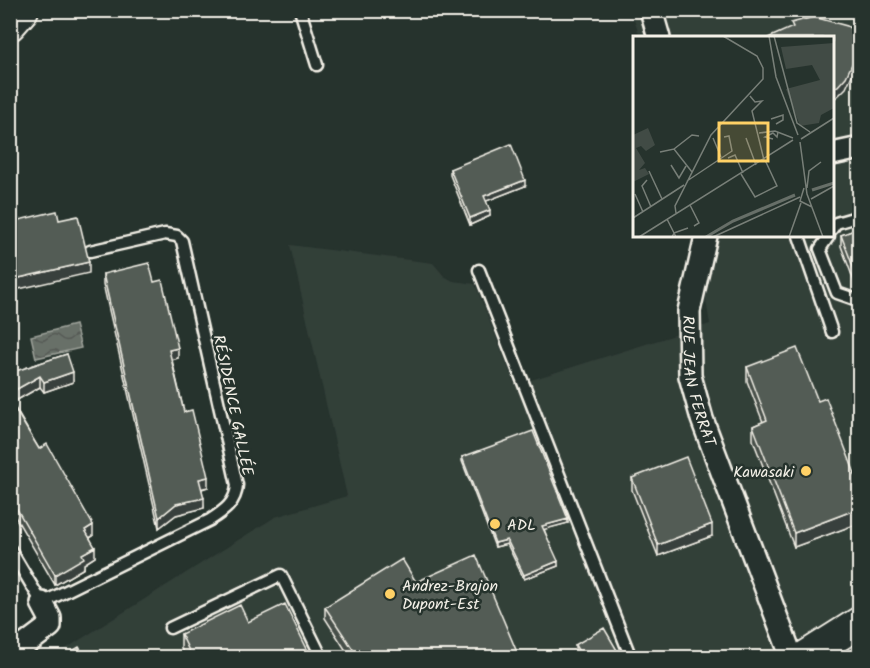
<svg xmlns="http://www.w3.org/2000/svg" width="870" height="668" font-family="Kalam,sans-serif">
	<defs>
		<pattern id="water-waves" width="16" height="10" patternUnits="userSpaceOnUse" patternTransform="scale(1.5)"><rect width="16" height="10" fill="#676f68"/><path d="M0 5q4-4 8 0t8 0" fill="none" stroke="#565a55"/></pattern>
	</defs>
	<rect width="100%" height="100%" fill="#26332d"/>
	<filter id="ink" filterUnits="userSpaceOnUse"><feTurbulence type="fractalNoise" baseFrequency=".0167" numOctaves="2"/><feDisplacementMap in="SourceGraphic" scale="12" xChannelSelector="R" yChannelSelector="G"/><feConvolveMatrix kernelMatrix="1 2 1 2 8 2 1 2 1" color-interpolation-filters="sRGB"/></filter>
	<g filter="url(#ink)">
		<path fill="#333f39" d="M631,11h228v646l-808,1 224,-141 72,-21 -57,-251 143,18 11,13 9,5 22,3 40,101 195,-61 -15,-88h137v-198l-192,-1z"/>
		<path fill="url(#water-waves)" stroke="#9fa39b" stroke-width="1.5" d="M75,325l6,23 -45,10 -5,-22z"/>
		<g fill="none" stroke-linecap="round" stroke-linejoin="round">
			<g stroke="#f4f1e8" stroke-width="15">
				<path id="lane" d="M300,10l17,55
					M832,229l4,-6 24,-7
					M799,236l33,96
					M829,236l-9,13 17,44 23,8
					M479,270l152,388
					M10,549l32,54 168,-83c14,-9 26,-17 27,-35l-55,-244 -5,-5 -12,-2 -75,17
					M170,628l111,-53 41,83"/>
			</g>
			<g stroke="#f4f1e8" stroke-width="26">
				<g id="street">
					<path d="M651,10l8,28"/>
					<path d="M832,154l28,-6"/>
					<path id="s1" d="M706,236l-17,75 1,65 12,43 90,239"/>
					<path d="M10,656l40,-30v-8l-8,-15"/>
				</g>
			</g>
			<g stroke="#f4f1e8" stroke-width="34">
				<path id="secondary" d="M10,25l13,-15
					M803,658l57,-36"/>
			</g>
			<use href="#lane" stroke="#26332d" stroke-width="10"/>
			<use href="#street" stroke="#26332d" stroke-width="21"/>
			<use href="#secondary" stroke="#26332d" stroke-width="30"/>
		</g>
		<path fill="#474f49" stroke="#f4f1e8" stroke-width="1.5" d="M450,169l75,17 -39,15 4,15 -20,9 -20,-50z
			M860,228v59l-3,2 -16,-43v-11z
			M103,274l51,8 24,76 -6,2 12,52 24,75 -6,2 2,19 -28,7 -17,13 -56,-244z
			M67,354l6,28 -29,10 -4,-5 -28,16 27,46 54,87 -3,2 5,19 -11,7v4l-29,17 -45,-77v-135z
			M747,367l71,34 42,86v36l-66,24 -41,-107v-14l10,-4 -16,-41z
			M462,457l106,66 -24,6 14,37 -34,13 -17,-35 -12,3 -33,-86z
			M632,478l80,58 -54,20 -26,-66z
			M416,582l103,75h-169l-25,-39v-11z
			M248,622l63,35h-126l-4,-9v-14z
			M575,645l46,12h-46z"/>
		<path fill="#39403c" stroke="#f4f1e8" stroke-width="1.5" d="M859,49v11l-13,28 -8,8 -6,4v-11z
			M525,180v6l-41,16v-6z
			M490,210v6l-20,9v-7z
			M89,262v11l-79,18v-11z
			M860,276v11l-3,2v-12z
			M178,348v10l-9,2v-10z
			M73,372v10l-29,10v-10z
			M40,376v11l-30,17v-11z
			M208,477v10l-9,2v-10z
			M204,498v10l-28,7 -17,13v-10l17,-14z
			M860,508v15l-66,24v-14z
			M568,519v4l-26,7v-4z
			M712,524v12l-54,20v-11z
			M93,525v11l-8,4v-10z
			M507,540v4l-12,3v-4z
			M95,547v10l-11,7v4l-29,17v-10l27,-21z
			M558,561v5l-34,13v-4z"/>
		<path fill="#525c55" stroke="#f4f1e8" stroke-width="1.5" d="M814,17l33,9 9,7 3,16 -13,28 -8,9 -6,3v-51h-64l25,-11 -2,-4z
			M511,144l14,36 -41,16 6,14 -20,8 -20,-49z
			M57,211l2,9 19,-4 11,46 -79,18v-58z
			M860,228v48l-3,1 -16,-42z
			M149,263l5,19 8,-2 16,68 -9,2 15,62 8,-2 16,67 -9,2 5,19 -28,6 -17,14 -56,-244z
			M797,348l21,53 8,-3 34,89v21l-66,25 -41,-107 14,-6 -20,-53z
			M67,354l6,18 -29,10 -4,-6 -30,17v-20z
			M10,401l29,48 8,-5 46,81 -8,5 10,17 -13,7 2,4 -29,17 -45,-78z
			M533,431l35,88 -26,7 16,35 -34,14 -17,-35 -12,3 -33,-86z
			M686,457l26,67 -54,21 -26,-67z
			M476,555l43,102h-161l-33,-50 77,-48 14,23z
			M285,604l26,53h-119l-11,-23 59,-29 8,17z
			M604,628l17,29h-39l-7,-12z
			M79,647l6,10h-23z"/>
	</g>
	<g fill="#ffd166" stroke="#26332d" stroke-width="2">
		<circle cx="806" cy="471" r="6"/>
		<circle cx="495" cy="524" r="6"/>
		<circle cx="390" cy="594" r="6"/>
	</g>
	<g text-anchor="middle" stroke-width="5" stroke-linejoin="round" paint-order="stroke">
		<g font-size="16" fill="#f4f1e8" stroke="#26332d">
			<text dy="6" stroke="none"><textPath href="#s1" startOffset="148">RUE JEAN FERRAT</textPath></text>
			<text transform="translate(234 405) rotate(78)" y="6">RÉSIDENCE GALLÉE</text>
		</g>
		<g font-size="16" fill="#f4f1e8" stroke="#26332d" text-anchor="start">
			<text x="794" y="477" text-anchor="end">Kawasaki</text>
			<text x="507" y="530">ADL</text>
			<text x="402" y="591">Andrez-Brajon<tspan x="402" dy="18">Dupont-Est</tspan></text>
		</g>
	</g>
	<g transform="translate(633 36)">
		<rect width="201" height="201" fill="#26332d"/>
		<path d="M201,7v65l-13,7 -2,8 -19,3 -14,-37 34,-9 -8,-15 -26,4 -5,-22z" fill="#414b45"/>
		<path d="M15,92l7,17 -9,6 -5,-5 -5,2 9,15 -6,7 6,-2 4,6 -16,8v-47z" fill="#414b45"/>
		<path fill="none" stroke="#676f68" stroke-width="3" d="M179,154l22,-7M73,201l27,-16 62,-26"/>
		<path fill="none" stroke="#787f78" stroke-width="1.5" d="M136,0l7,41 22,58M141,0l23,87 13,9M117,60l5,6 7,-1 -10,10 12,49M138,83l12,-4v5l-7,4M126,97l16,-2 18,7M80,102l8,19M113,102l10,27M140,103l-8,-2 8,-4 4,4 1,-5M168,103l33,-21M167,106l7,52 16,43M41,113l18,-14 7,1M27,116l14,-3 18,23M95,122l7,-3 8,18M38,129l8,13 7,-12M16,135l13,28M108,138l14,23 22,-11 -12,-26M14,144l-5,6 9,21M54,145l45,-30 -3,-15 -5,1M171,152l-4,13 12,6M174,152l2,-17 12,-9M2,158l8,18M178,163l23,-13M57,169l9,18 -5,3M43,177l-1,-7 36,-71 52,-56v-11l-6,-12 -34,-20M0,182l51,-33M34,183l7,14 -2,4M6,201l154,-97M43,201l-2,-4 14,-5M80,201l87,-40M156,201l12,-34"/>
		<path fill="#ffd166" fill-opacity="0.15" stroke="#ffd166" stroke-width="3" d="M86,87h49v38h-49z"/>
		<rect width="201" height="201" fill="none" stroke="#f4f1e8" stroke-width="3"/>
	</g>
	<rect width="870" height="668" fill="none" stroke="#26332d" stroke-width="36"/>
	<rect x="18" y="18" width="834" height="632" fill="none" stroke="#f4f1e8" stroke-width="2" filter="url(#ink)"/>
</svg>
